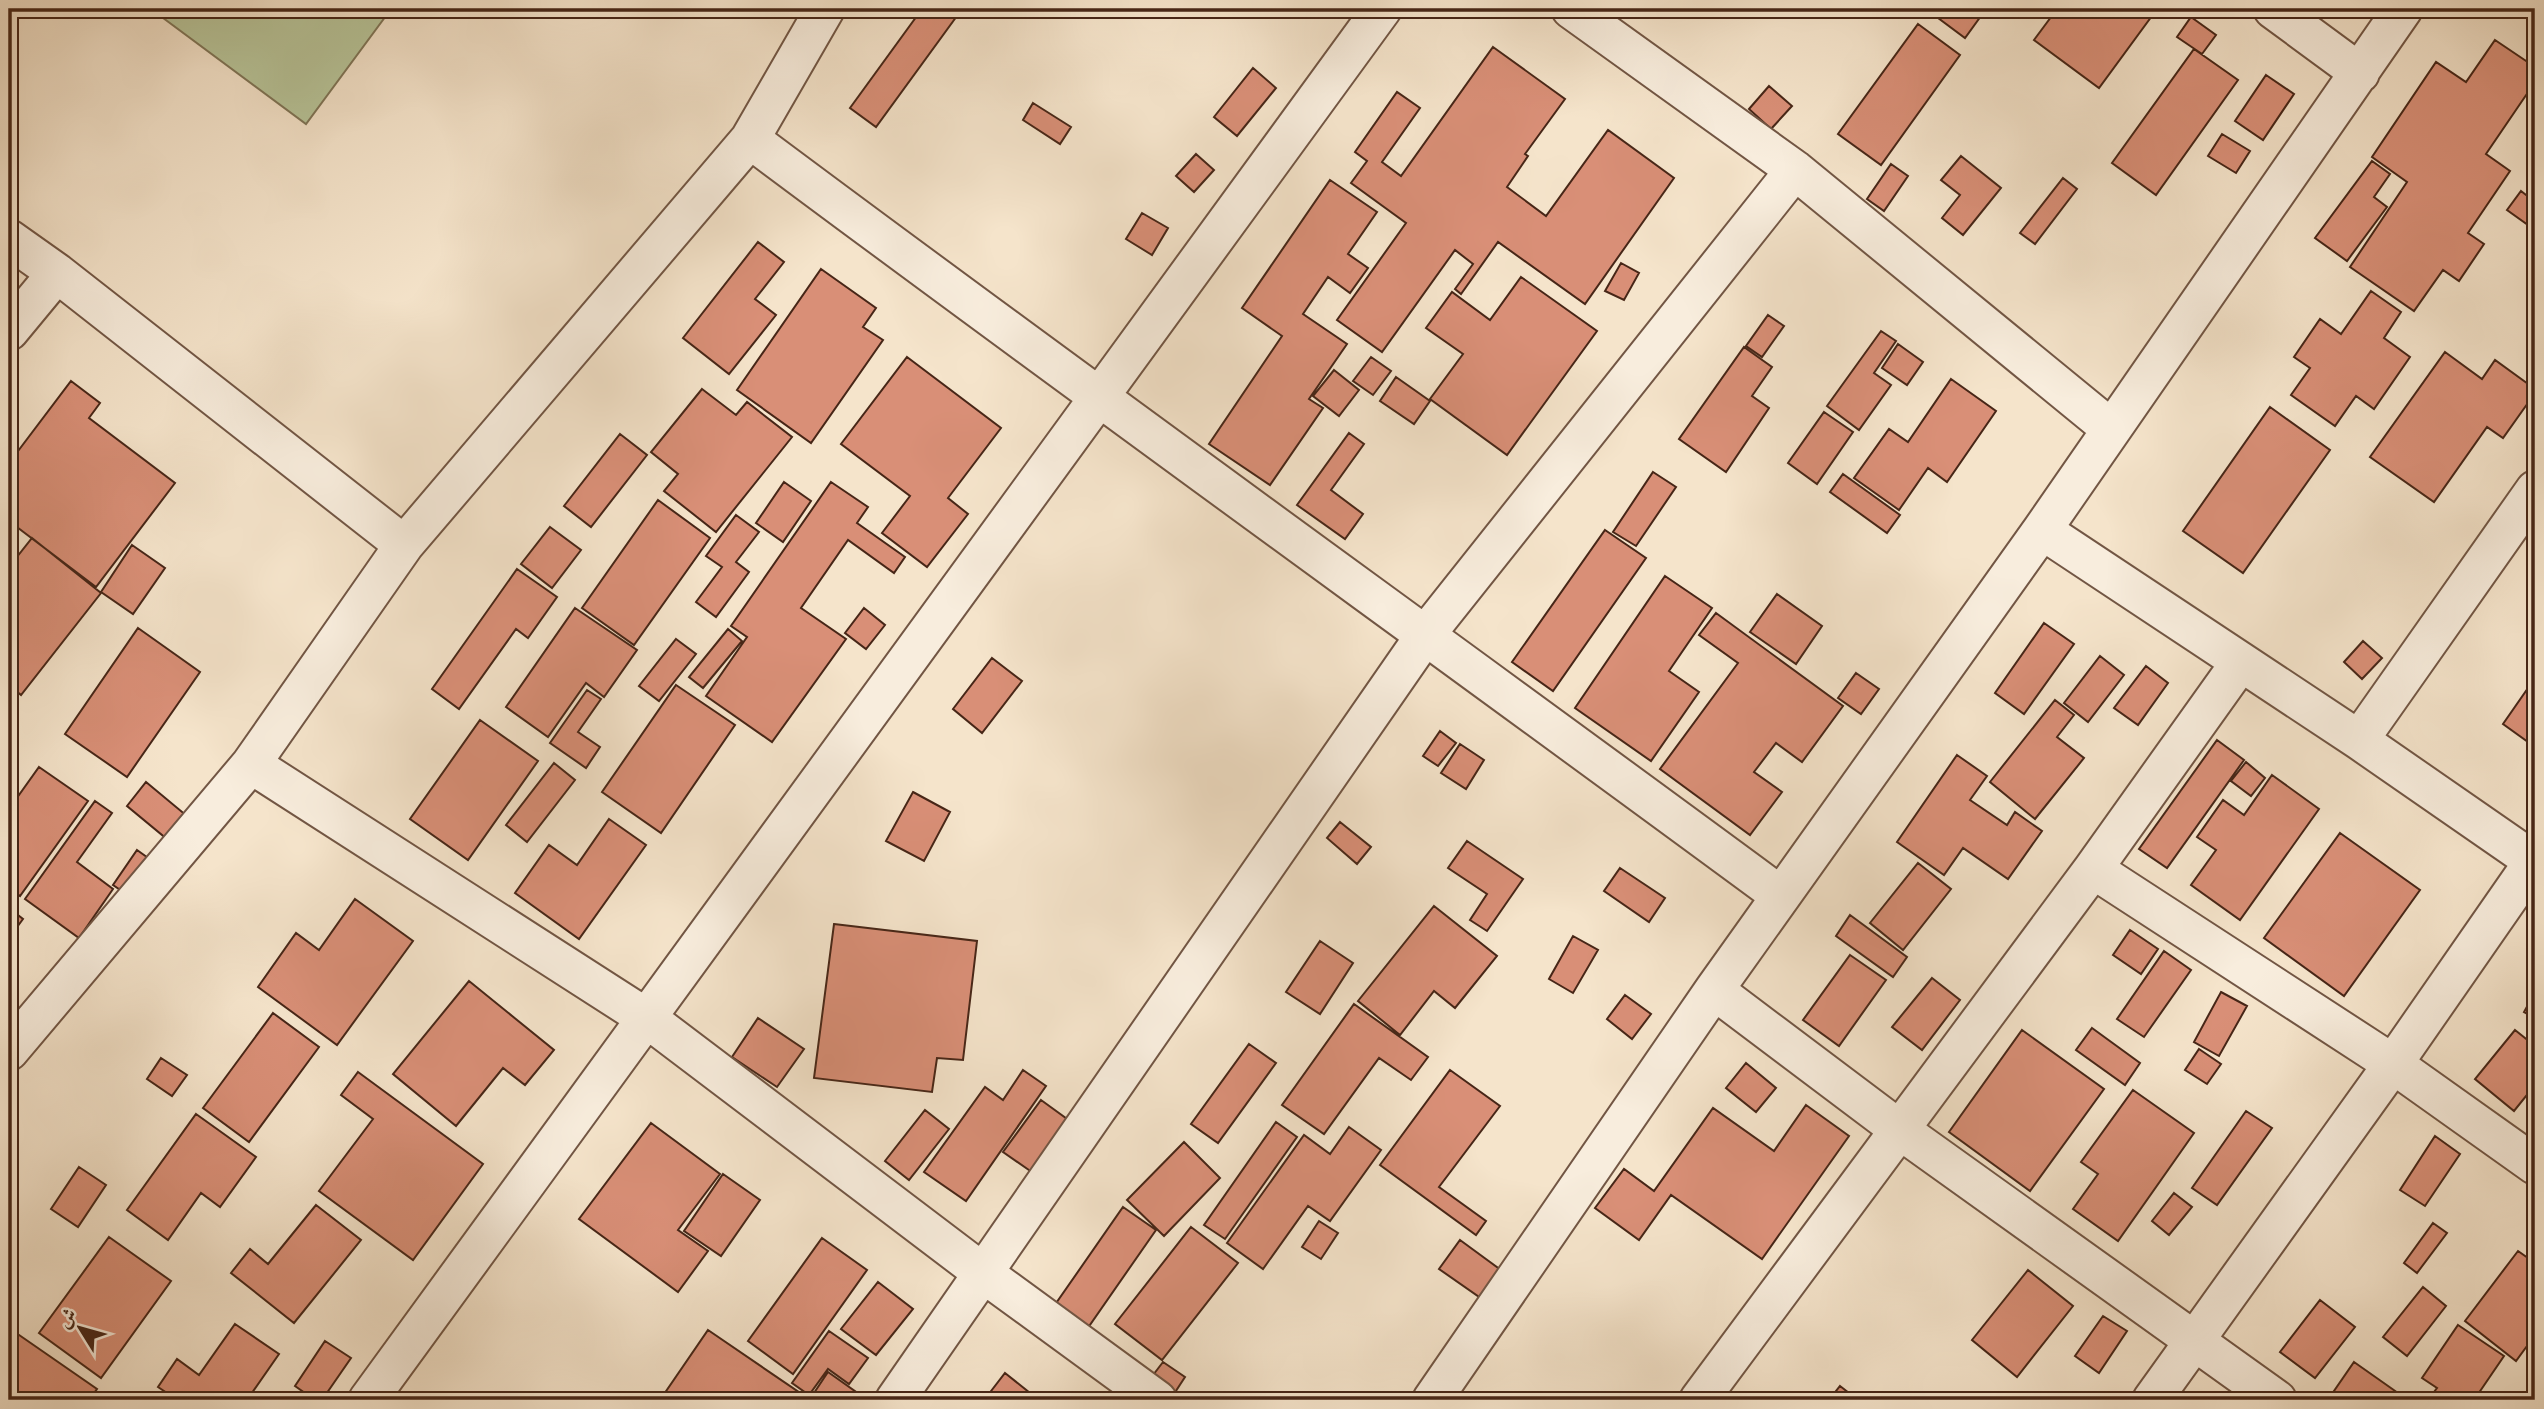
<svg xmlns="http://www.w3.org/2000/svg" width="2544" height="1409" font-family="Vollkorn,Amiri,serif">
	<rect width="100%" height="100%" fill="#f5e4cb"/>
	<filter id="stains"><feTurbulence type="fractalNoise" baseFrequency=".00286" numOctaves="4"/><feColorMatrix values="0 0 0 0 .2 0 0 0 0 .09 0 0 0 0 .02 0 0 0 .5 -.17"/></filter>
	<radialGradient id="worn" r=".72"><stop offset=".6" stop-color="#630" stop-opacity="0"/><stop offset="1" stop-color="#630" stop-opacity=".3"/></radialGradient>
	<path fill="#b8c59a" stroke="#807658" stroke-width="2" d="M151,9h240l-85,115z"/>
	<path fill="#d98f77" stroke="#472617" stroke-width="2" d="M922,9h40l-86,118 -26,-19z
		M1926,9h60l-21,29z
		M2057,9h100l-58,79 -65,-48z
		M2191,17l25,18 -14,19 -25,-17z
		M1918,24l42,31 -79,110 -43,-31z
		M2495,40l40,27v15l-49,72 24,17 -42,62 16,11 -25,37 -16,-11 -29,41 -64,-44 57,-85 -35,-25 64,-95 30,20z
		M1493,47l72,52 -40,55 3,2 -21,31 39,29 62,-86 66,48 -89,126 -87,-62 -37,52 -6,-5 18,-25 -18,-14 -73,102 -45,-32 69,-97 -55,-40 16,-22 -12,-9 42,-60 23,16 -38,54 19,14z
		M2194,49l44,31 -82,115 -44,-32z
		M1253,68l23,20 -39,48 -23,-19z
		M2266,75l28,19 -31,46 -28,-19z
		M1769,86l23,20 -21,23 -22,-20z
		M1033,103l38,24 -11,17 -37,-24z
		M2222,134l28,17 -14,22 -28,-17z
		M1196,154l18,16 -20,22 -18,-16z
		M1961,156l40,32 -38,47 -21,-17 18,-23 -19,-15z
		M2372,161l18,13 -16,23 13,10 -40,54 -32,-23z
		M1891,164l17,12 -24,35 -17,-12z
		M2063,178l14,11 -42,55 -15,-11z
		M1330,180l47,32 -29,42 20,14 -18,25 -22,-16 -25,37 44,30 -38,55 14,9 -53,77 -61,-41 73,-108 -40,-28z
		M2521,191l14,11v28l-28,-20z
		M1142,213l26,15 -16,27 -26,-16z
		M758,242l26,20 -29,37 21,16 -47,59 -46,-36z
		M1621,263l18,10 -15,27 -19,-9z
		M821,269l55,39 -13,19 20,13 -72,103 -74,-53z
		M1521,277l76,54 -90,124 -77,-56 33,-45 -37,-26 26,-36 38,28z
		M2371,291l30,21 -17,26 26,19 -36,52 -18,-13 -21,30 -44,-31 19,-27 -16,-11 26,-38 21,15z
		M1768,315l16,11 -22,31 -16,-11z
		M1881,331l15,10 -22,32 17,12 -32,45 -32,-24z
		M1898,344l25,18 -16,23 -25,-17z
		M1744,347l28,20 -20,29 17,12 -43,64 -47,-33z
		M2445,352l37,27 13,-19 40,29v4l-32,45 -16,-11 -53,75 -64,-45z
		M907,357l94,71 -53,70 20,16 -41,53 -45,-34 28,-37 -69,-52z
		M1371,357l20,14 -18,24 -20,-14z
		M1334,370l25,20 -20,26 -26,-20z
		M1396,377l34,24 -16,23 -34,-23z
		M1951,379l45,32 -49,71 -19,-14 -29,42 -45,-32 35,-49 19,13z
		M71,381l29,22 -11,15 86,65 -79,104 -87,-66v-58z
		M702,389l34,26 11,-13 45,35 -76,95 -52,-41 14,-17 -27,-22z
		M2270,407l60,43 -87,123 -60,-42z
		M1824,412l29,20 -36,52 -29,-21z
		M1349,433l15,11 -33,46 32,24 -18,25 -48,-34z
		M620,434l27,21 -56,72 -27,-21z
		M1653,472l23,15 -40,59 -23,-14z
		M1843,474l57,41 -13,18 -57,-41z
		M784,482l27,19 -28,41 -27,-19z
		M831,482l37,25 -11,16 48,34 -11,16 -46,-33 -47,68 45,31 -74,103 -66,-46 41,-59 -16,-11z
		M658,500l52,38 -76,107 -52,-37z
		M736,515l23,17 -23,30 13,10 -33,45 -20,-15 26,-35 -16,-11z
		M550,527l31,23 -29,38 -31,-24z
		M1605,530l41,28 -93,133 -41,-29z
		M32,538l69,55 -80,102 -12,-10v-118z
		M132,545l33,23 -32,46 -32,-22z
		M517,569l40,28 -29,41 -12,-9 -57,80 -27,-20z
		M1665,576l47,32 -43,63 30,21 -48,69 -76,-53z
		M1777,594l45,32 -26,38 -46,-32z
		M575,608l62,42 -33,47 -18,-14 -38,54 -42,-30z
		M864,608l21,17 -19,24 -21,-16z
		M1716,613l127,93 -41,56 -26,-19 -22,29 28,20 -32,43 -90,-66 78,-106 -39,-28z
		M2044,623l30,21 -50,70 -29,-21z
		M138,628l62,44 -73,105 -62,-43z
		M728,629l14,12 -39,47 -14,-11z
		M676,639l20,15 -37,47 -20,-15z
		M2363,641l19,17 -20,21 -18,-17z
		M2100,656l24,19 -36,47 -24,-19z
		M992,658l30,23 -40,52 -29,-24z
		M2146,666l22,17 -30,42 -24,-17z
		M1856,673l23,16 -18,25 -23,-16z
		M2535,678v69l-32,-23z
		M676,685l59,40 -74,108 -59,-41z
		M587,690l14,9 -23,33 22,15 -14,21 -36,-25z
		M2055,700l19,15 -17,22 27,21 -49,61 -45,-37z
		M480,720l58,41 -70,99 -58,-41z
		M1440,731l16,12 -18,23 -15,-10z
		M2217,740l27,20 -77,108 -28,-19z
		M1460,744l24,16 -18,29 -25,-16z
		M1957,755l30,21 -17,24 37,25 8,-13 27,19 -34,48 -45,-31 -19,27 -47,-33z
		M2246,762l19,16 -14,18 -20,-15z
		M554,763l21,17 -48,62 -21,-17z
		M39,767l49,34 -68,95 -11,-8v-79z
		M2272,775l47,34 -79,111 -49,-35 25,-35 -19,-13 26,-37 21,15z
		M146,782l53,44 -20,23 -52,-43z
		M913,792l37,20 -26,49 -38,-20z
		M95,801l17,12 -35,49 36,27 -34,49 -54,-39z
		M609,819l37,26 -67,94 -64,-46 34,-48 28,20z
		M1340,822l31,25 -14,17 -30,-26z
		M2340,833l80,57 -76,106 -80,-58z
		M1467,841l56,38 -36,52 -17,-11 17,-26 -39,-26z
		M137,850l28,20 -24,34 -28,-19z
		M1918,863l33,26 -48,61 -33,-27z
		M1620,868l45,30 -16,24 -45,-31z
		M355,899l58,42 -76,104 -79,-58 38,-54 23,17z
		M1434,906l63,50 -42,52 -21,-17 -34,44 -42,-34z
		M9,908l14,11 -14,19z
		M1850,915l57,42 -14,20 -57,-41z
		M834,924l143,17 -14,119 -26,-2 -5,34 -118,-14z
		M2130,930l28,19 -17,25 -28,-19z
		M1573,936l25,14 -25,43 -24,-14z
		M1320,941l33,22 -33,51 -34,-22z
		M2164,951l27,19 -47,67 -27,-18z
		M1850,955l36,25 -47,66 -36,-26z
		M1932,978l28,22 -38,50 -30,-23z
		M469,981l85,69 -29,35 -22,-17 -47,58 -63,-52z
		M2221,992l26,14 -28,50 -25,-14z
		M2535,992v26l-11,-6z
		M1625,995l26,19 -19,25 -25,-20z
		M1354,1004l74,53 -17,23 -32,-22 -55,76 -42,-29z
		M273,1013l46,34 -70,95 -46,-34z
		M758,1018l46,31 -27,38 -45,-30z
		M2092,1028l48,35 -15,22 -49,-35z
		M2022,1030l82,59 -74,102 -81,-59z
		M2515,1030l20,16v39l-21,26 -39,-32z
		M1249,1044l27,19 -58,80 -27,-19z
		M2199,1049l22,15 -14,20 -22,-14z
		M161,1058l26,17 -15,21 -25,-17z
		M1746,1063l30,25 -20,24 -30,-24z
		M1023,1070l23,16 -80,115 -42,-29 61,-85 18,13z
		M1450,1070l50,36 -61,81 47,34 -10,14 -96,-70z
		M358,1072l125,92 -70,96 -94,-69 54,-72 -32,-24z
		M2133,1090l61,43 -76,108 -45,-32 25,-35 -17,-12z
		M1041,1100l33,24 -38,51 -33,-23z
		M1806,1105l43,31 -87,123 -91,-64 -32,45 -44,-32 29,-39 30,22 59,-83 61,43z
		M925,1110l24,19 -40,51 -24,-19z
		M2246,1111l26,17 -55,77 -25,-17z
		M196,1114l60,43 -36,50 -19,-14 -33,47 -41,-30z
		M1276,1122l21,15 -72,102 -21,-14z
		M651,1123l69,51 -42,56 30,21 -30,41 -99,-73z
		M1349,1127l32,23 -51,71 -22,-15 -45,63 -36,-26 77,-108 26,19z
		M2435,1136l25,18 -35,52 -25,-16z
		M1184,1142l36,36 -56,58 -37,-36z
		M79,1167l27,18 -28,42 -27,-18z
		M723,1174l37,26 -39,56 -37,-25z
		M2174,1193l18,14 -23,28 -17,-14z
		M316,1205l45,35 -67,83 -63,-50 19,-24 18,15z
		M1123,1207l33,23 -71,102 -33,-23z
		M1319,1221l19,12 -17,26 -19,-12z
		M2433,1223l14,10 -30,40 -13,-10z
		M1191,1227l47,36 -76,97 -47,-36z
		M109,1237l62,44 -70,97 -62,-45z
		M822,1238l45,32 -74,104 -45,-33z
		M1460,1240l45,33 -20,28 -46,-32z
		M2518,1251l17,12v72l-19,26 -51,-40z
		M2028,1270l45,36 -56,71 -45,-37z
		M878,1282l35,27 -37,46 -35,-26z
		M2423,1287l23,19 -39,50 -24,-19z
		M2320,1300l35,27 -40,51 -35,-26z
		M2103,1316l24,15 -28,42 -24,-17z
		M235,1324l44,30 -32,46h-76l2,-3 -15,-10 19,-28 22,16z
		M2458,1325l46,31 -30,44h-46l9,-12 -15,-10z
		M9,1328l88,61 -8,11h-80z
		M708,1330l98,67 -3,3h-143z
		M829,1331l39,27 -19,26 -21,-15 -19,26 -17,-12z
		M325,1341l26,17 -29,42h-7l-20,-14z
		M1163,1362l22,15 -15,23 -23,-17z
		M2354,1362l44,31 -4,7h-46l-14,-9z
		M828,1372l38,27 -1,1 -55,-1z
		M1005,1373l30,24 -2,3h-39l-6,-5z
		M1840,1386l18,14h-29z"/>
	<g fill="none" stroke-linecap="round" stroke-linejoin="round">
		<g stroke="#725644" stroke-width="42">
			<path id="minor" d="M1571,9l224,161 315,258
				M2273,9l87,64
				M750,139c341,255 688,504 1031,757
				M9,239l48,34 347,272
				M9,331l48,-58
				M2042,530l317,210 176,122
				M2359,740l176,-250
				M251,764l397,255 335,254 174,127
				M2093,869l300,195 142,101
				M1714,990l186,140 377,270
				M9,1051l242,-287 153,-219 346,-406 75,-130
				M368,1400l1014,-1391
				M895,1400l531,-766 369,-464
				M1432,1400l282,-410 328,-460 361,-521
				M1699,1400l394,-531 147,-206
				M2152,1400l241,-336 141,-203"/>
		</g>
		<use href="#minor" stroke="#f8eddd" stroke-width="38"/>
	</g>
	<rect width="2544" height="1409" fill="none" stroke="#f5e4cb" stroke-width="35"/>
	<rect x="10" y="10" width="2523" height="1388" fill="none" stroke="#472617" stroke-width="3.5"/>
	<rect x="18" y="18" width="2509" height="1374" fill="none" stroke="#472617" stroke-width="2"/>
	<g transform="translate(80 1328) rotate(307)" stroke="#f8eddd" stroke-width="5" paint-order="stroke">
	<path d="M0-5L12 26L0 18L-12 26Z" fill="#472617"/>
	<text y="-10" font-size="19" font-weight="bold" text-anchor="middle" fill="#472617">ش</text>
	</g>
	<rect width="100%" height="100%" filter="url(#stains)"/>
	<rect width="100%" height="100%" fill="url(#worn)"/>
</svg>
